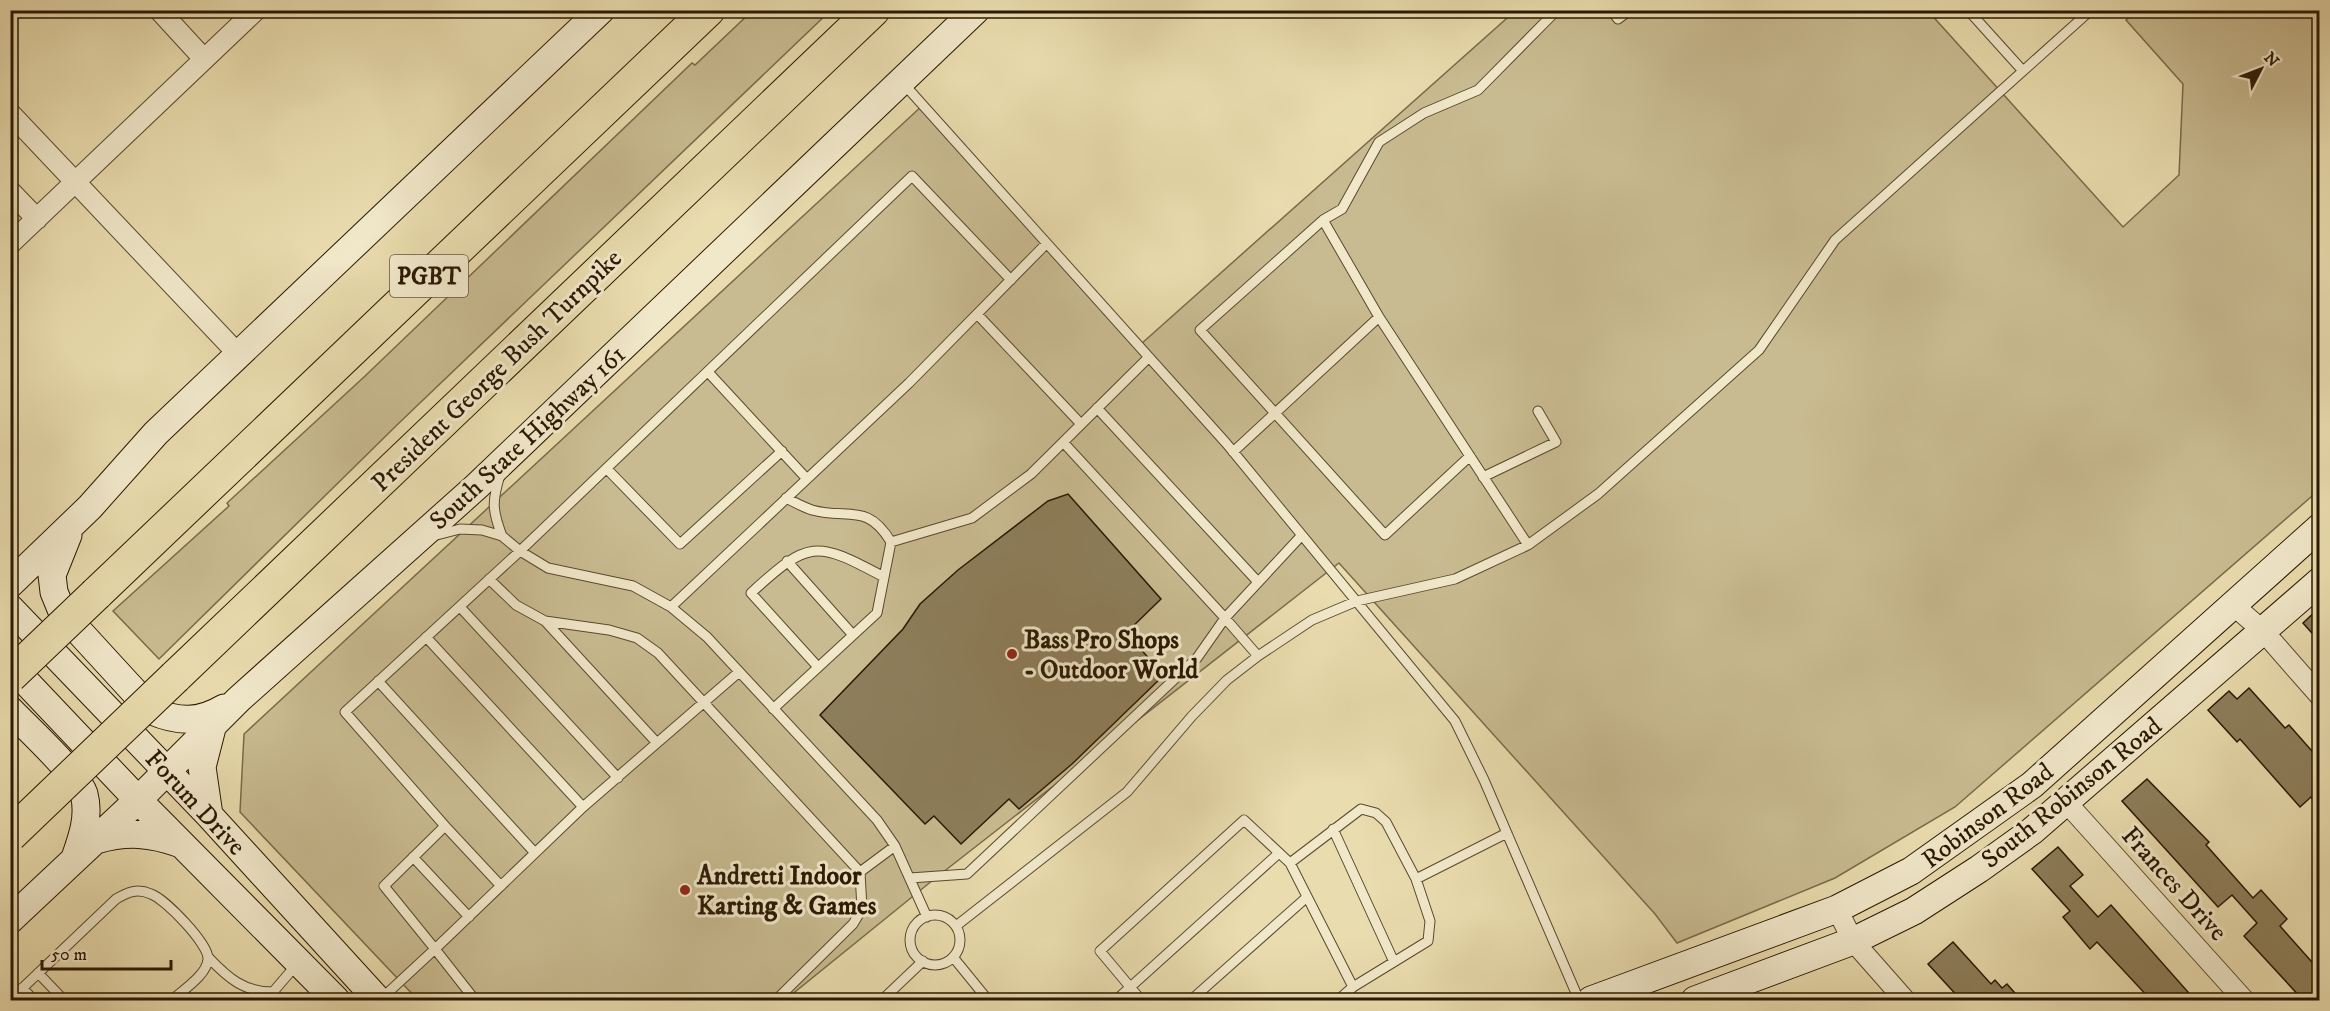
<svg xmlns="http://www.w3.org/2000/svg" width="2330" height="1011" font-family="'IM FELL DW Pica',serif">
	<rect width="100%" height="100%" fill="#e9dcae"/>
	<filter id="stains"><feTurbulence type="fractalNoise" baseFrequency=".00333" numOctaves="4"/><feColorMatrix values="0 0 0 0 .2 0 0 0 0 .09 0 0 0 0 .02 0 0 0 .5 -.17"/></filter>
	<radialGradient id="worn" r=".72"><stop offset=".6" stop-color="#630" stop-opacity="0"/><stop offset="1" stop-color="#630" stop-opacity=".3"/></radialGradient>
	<path fill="#c9bb91" stroke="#7a6a4a" stroke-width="1.5" d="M2137,10l182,1v479l-364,317 -120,71 -158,65 -22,-29 -316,-351 -406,317 -148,120h-367l-178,-188 4,-78 680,-630 217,240 374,-333h413l195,216 56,-52 4,-91 -57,-64z
		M752,11h78l-431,412 -240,236 -46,-48 116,-105 -2,-3 137,-126 328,-314 3,2z"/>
	<path fill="#8d7e5b" stroke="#2a1802" stroke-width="1.5" d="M1068,494l93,105 -35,34 38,42 -92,89 -53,45 -10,-10 -48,45 -27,-28 -9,8 -105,-109 83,-86 17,-25 38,-34 90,-69z
		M2319,608v33l-16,-18z
		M2249,688l36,40 4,-3 30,34v48l-8,-10 -11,10 -60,-68 -3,3 -29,-32 21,-19 8,8z
		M2147,779l62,63 -3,3 47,53 8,-8 26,29 -7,7 39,44v30h-16l-59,-64 13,-13 -25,-28 -14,12 -96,-106z
		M2058,847l25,28 -13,11 28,31 13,-12 84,95h-44l-54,-58 -7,7 -27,-32 7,-6 -38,-42z
		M1953,942l38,42 4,-4 7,8 5,-4 14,16h-60l-33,-36z"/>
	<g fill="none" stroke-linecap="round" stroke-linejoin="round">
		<g stroke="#5a492d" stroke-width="11">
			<path id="lane" d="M1611,10l7,9 12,-9
				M1968,10l55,61 68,-61
				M903,83l323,360 229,278 29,59 95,220
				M1323,220l19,-11 37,-67 45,-29 54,-23 79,-80
				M977,314l104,110
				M1379,317l-56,-97 -123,110 185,205 85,-79
				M708,372l99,107
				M1097,408l161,174
				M1063,442l162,176 77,-83
				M1233,452l146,-135 149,228 70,-51 161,-144 76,-110 188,-169
				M607,469l73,75 102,-93
				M500,475c-8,26 -8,35 2,61
				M1483,477l73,-35 -18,-31
				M433,536l27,-7 22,1 20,6 18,15 28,17 85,18 38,21 36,30 170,183 18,26 32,71
				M891,542l81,-24 59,-44 118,-117
				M787,561l66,74
				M489,579l27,26 29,16 64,9 28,8 21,15 202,219
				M460,607l158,171
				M671,607l238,-224 137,-139
				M545,621l112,122
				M426,637l157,170
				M818,667l-67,-74c58,-53 64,-53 133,-16
				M378,681l157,172
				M773,709l104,-96 14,-71c-24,-40 -43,-22 -79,-32 -9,-3 -18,-8 -26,-12
				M445,826l56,60
				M1333,829l61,133
				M413,857l56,60
				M1290,863l63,124
				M910,878l57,-4 230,-216 28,-40 33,38
				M910 940a25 25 0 1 1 50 0a25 25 0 1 1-50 0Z
				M956,926l171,-134 65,-76 35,-36 31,-24 54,-36 45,-19 98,-22 73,-34
				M953,957l35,43
				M209,958c19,20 35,34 64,34
				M38,973l26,27
				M22,988l12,12
				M381,999l54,-50 -51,-63 61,-60 -100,-114 175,-161 392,-375 99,104
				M10,1000l106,-101c12,-7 21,-11 35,-5 14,5 58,50 57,65 -1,16 -25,31 -36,41
				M280,1000l-7,-8 24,-28
				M475,1000l-40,-51 148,-142 156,-135
				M776,1000l77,-76 9,-15 -2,-37 35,-26
				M882,1000l41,-39
				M1116,1000l163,-147
				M1141,1000l-41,-49 144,-131 46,43 71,-54 15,4 10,9 30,57 91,-46
				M1191,1000l116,-103
				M1338,1000l15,-13 75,-46 2,-20 -14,-42"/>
		</g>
		<g stroke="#5a492d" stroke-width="22">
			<path id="street" d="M159,10l45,49
				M10,113l229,242
				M10,191l27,28
				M10,244l246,-234
				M2232,604l31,27 57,65
				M2066,802l178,198
				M1837,909l16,32 52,59"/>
		</g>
		<g stroke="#2a1802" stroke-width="29">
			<path id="secondary" d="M68,535l-16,40 2,17 9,22 89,97c26,11 47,12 72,-3
				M10,584l80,-77 66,-74 445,-423
				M10,608l199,207 169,185
				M10,665l128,135 198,200
				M10,710c17,18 67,63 74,84 6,22 -2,44 -9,64
				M209,815l-7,-48 10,-39
				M96,840c31,-9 55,-7 85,4
				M10,920l128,-120 101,-101 238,-213 499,-476
				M1591,1000l246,-91 74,-38 121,-86 288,-258
				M1695,1000l158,-59 61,-30 65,-42 53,-38 288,-250"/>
		</g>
		<g stroke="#2a1802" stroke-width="35">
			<path id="highway" d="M96,594l612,-584
				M175,677l698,-667"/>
		</g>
		<use href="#lane" stroke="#f1e8ca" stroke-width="9"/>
		<use href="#street" stroke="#f1e8ca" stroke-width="20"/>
		<use href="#secondary" stroke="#f1e8ca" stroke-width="27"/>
		<use href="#highway" stroke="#e9dcae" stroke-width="33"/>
		<g stroke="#2a1802" stroke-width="35" stroke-linecap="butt">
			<path id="highway-bridge" d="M10,676l86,-82
				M10,835l165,-158"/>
		</g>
		<use href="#highway-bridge" stroke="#e9dcae" stroke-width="33"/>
	</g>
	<g fill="#8f2418" stroke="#f1e8ca" stroke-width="2">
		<circle cx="1012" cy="654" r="6"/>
		<circle cx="685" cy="890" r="6"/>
	</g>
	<g text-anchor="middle" stroke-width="6" stroke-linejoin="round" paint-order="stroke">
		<rect fill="#f1e8ca" stroke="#66563e" stroke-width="1.5" x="390" y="255" width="78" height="42" rx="4.5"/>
		<g font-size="24" font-weight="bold" fill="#2a1802">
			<text x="429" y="284">PGBT</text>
		</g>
		<g font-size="26" fill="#2a1802" stroke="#f1e8ca">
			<text transform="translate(496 370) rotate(-44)" y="9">President George Bush Turnpike</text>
			<text transform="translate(527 437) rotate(-43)" y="9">South State Highway 161</text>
			<text transform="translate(2071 792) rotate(-39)" y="9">South Robinson Road</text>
			<text transform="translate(196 802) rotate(47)" y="9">Forum Drive</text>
			<text transform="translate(1987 815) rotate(-37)" y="9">Robinson Road</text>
			<text transform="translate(2175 883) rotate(48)" y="9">Frances Drive</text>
		</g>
		<g font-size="26" font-weight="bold" fill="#2a1802" stroke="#f1e8ca" text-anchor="start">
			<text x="1024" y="648">Bass Pro Shops<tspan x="1024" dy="30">- Outdoor World</tspan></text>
			<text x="697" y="884">Andretti Indoor<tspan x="697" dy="30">Karting &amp; Games</tspan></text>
		</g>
	</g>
	<rect width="2330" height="1011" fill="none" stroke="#e9dcae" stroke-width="36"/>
	<rect x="12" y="12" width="2306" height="987" fill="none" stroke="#2a1802" stroke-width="3"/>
	<rect x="18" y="18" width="2294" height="975" fill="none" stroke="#2a1802" stroke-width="1.5"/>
	<g transform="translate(2261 69) rotate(48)" stroke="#f1e8ca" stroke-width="4.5" paint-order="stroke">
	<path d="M0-4.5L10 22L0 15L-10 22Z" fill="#2a1802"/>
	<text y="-9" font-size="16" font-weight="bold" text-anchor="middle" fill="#2a1802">N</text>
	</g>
	<path d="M42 960v9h129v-9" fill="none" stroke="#2a1802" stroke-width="3"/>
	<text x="51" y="960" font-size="18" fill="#2a1802" stroke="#f1e8ca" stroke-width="4.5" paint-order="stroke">50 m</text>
	<rect width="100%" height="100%" filter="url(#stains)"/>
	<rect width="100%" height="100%" fill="url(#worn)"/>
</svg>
